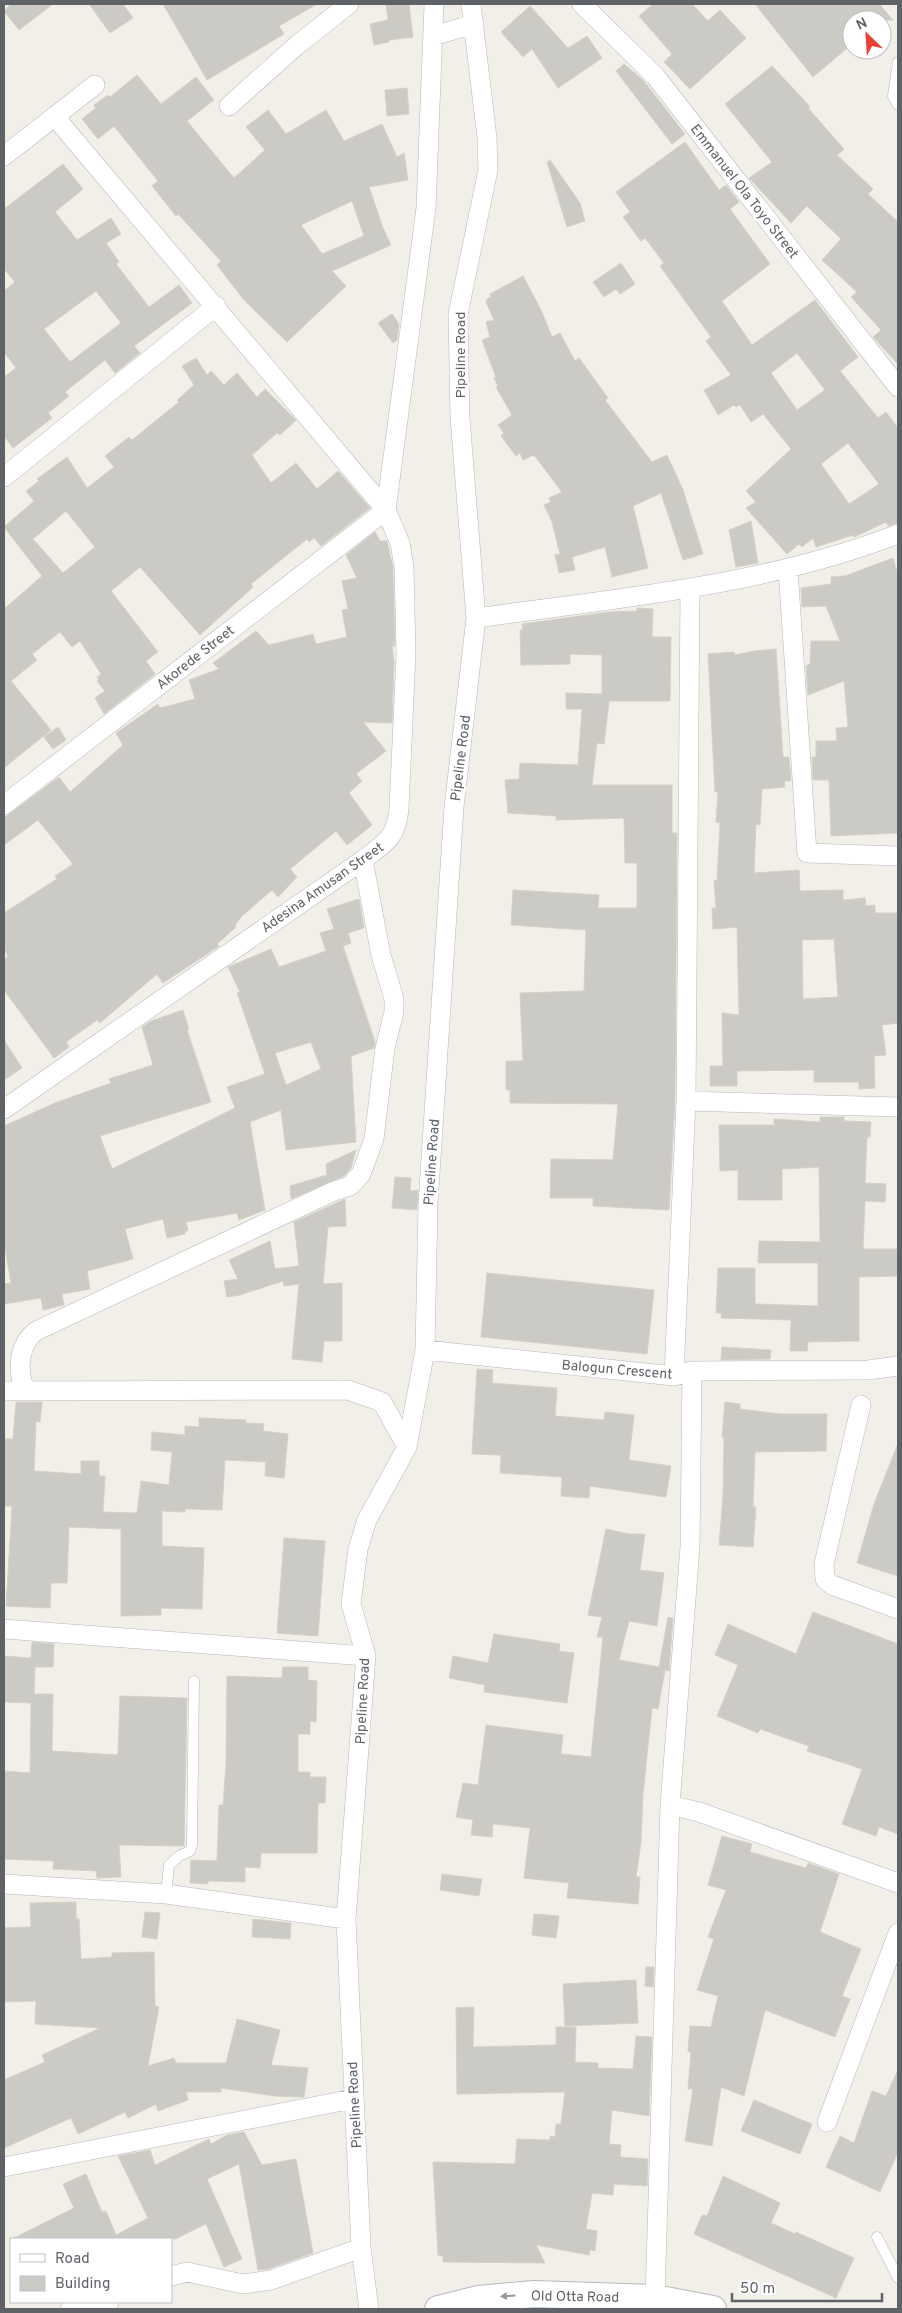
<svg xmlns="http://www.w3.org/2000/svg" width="902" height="2313" font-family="Overpass,sans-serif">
	<rect width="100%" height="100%" fill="#f1efe8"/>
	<path fill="#cccac5" stroke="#d6d1c6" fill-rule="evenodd" d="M11,4h42l-34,26 -15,-19z
		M89,4h34l10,14 -23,15z
		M163,4h154l-38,22 5,8 -77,46z
		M386,4h23l4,33 -24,3v2l-15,3 -4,-21 18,-4z
		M653,4h39l16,17 12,-11 26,28 -56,51 -26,-27 8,-8 -33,-38z
		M755,4h124l14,16h-41v24l-39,33z
		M530,6l38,42 19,-12 15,22 -44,30 -26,-39 -9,8 -22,-25z
		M624,64l19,16 42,54 -13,10 -56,-73z
		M772,66l32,34 6,7 -2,1 36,41 -7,6 36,34 -5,5 30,28v142l-25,-27 8,-7 -30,-33 6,-5 -35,-32 19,-21 -34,-33 -16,17 -42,-45 23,-16 -47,-58z
		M137,75l24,29 35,-27 18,23 -27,21 47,57 31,-28 -19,-23 22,-17 18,24 40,-24 18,31 38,-17 15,33 7,-4 4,27 -39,7 14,41 8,17 -59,26 14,15 -59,56 -43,-42 -27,-35 4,-4 -43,-47 -2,2 -24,-30 6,-5 -44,-55 -16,13 -16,-20 14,-11 -2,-3 14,-10 2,2zM352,201l12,35 -42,18 -21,-29z
		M407,88l2,26 -22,2 -2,-26z
		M685,142l34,48 7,-5 13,17 -9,7 40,55 -48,37 30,44 63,-45 43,57 -18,14 38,47 8,-6 12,16v95l-10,3 -2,-4 -32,15 -1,-2 -37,12 -3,-9 -11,9 -3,-3 -12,10 -41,-46 10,-6 -10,-11 45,-42 -28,-35 -12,8 -11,-17 -4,2 -2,-2 -16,10 -14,-25 27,-15 -25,-34 5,-4 -51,-71 4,-3 -19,-25 -4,3 -18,-24 7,-5 -14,-20zM797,353l28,37 -28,20 -26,-37zM848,443l31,41 -30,20 -28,-40z
		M550,160l30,43 5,18 -18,6 -20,-65z
		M63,164l20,25 -28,23 22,28 34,-22 10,16 -15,9 13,19 -3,2 33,43 30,-22 13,18 -58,43 6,7 -25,20 -10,-13 -40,32 4,4 -21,17 4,5 -39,30 -9,-12v-59l12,-9 -12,-16v-61l11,-9 -11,-13v-60zM96,291l25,32 -51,39 -26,-33z
		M621,263l14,21 -15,10 -4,-5 -12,8 -11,-15z
		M523,276l18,34 11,27 8,-4 15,28 4,-3 29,40 -3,2 47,62 15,-7 16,35 20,64 -20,6 -22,-67 -28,13 15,62 -36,9 -7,-30 -33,10 3,13 -16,3 -4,-18 5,-1 -8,-32 -8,-17 7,-3 -2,-4 13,-6 -28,-37 -11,5 -3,-7 -4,3 -15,-20 3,-3 -6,-8 14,-10 -16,-28 2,-1 -4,-8 2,-1 -14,-37 8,-3 -4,-15 8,-2 -8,-18 1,-3 4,-2 -1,-3z
		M392,314l7,10 -2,16 -4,3 -15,-20z
		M196,358l11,17 4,-4 13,14 13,-12 20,24 8,-8 31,31 -16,15 -3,-2 -25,22 19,28 25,-20 21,26 21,-18 32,37 -49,38 -7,-8 -5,4 -2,-3 -56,45 2,3 -53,48 -60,-68 -29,24 47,61 -12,9 9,13 -51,40 -9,-16 10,-7 -8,-10 2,-1 -2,-3 4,-3 -21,-33 -8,6 -12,-15 -28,22 5,6 -26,21 40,49 -47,38v-159l38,-33 -38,-49 30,-26 -8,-10 13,-10 -2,-2 30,-22 20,31 27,-21 -9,-11 24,-19 3,3 47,-38 -2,-2 17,-15 -12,-19zM66,511l29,36 -32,26 -30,-34z
		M751,521l7,42 -22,4 -7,-37z
		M375,532l5,9h7l6,27 2,78h-3l2,16 -2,61 -29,-1 23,29 -30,23 6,7 -13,12 23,32 -25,20 -11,-14 -46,38 7,8 -19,20 -6,-7 -30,26 -7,9 1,2 -19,17 2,2 -56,37 -6,-9 -57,49 -3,-3 -31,22 3,5 -15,11 -50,-68v-30l4,-4 -4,-9v-34l53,-34 -2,-3 18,-12 -35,-44 -34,25v-27l55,-41 11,15 53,-47 -7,-12 42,-29 2,4 35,-9 -6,-19 30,-11 -6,-6 43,-32 13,14 44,-11 3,10 31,-7 -5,-27 6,-1 -6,-28 15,-3 -11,-23z
		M893,558l5,17v258l-67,3 -2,-56h-16l-1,-23h4v-16h21l-1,-13 12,-1 -4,-46 -36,14 -2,-29 4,-2 1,-23h29l-14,-35 -24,1 -1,-19 30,-4v-7l14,-1z
		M637,608l16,1 -1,28h19l-1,64h-61l-5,43 -7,-1 -5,42h80v48h5l-2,268 -6,109 -76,-4v-8h-43l1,-39 62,1 5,-56 -108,-1v-13h-4v-29h17l-3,-68 64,-2 2,-61 -75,-5 2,-35 86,5 -1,13h39v-45h-12l-1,-45 -68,2v-4l-48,-3 -3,-33 14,-1 1,-16 58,2 4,-56h-16v-16l36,1v-39l-32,-1v10l-49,1 -1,-35h3l-1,-6 87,-12 28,-1z
		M776,649l7,108h6l2,24h-7l1,6 -23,2 -2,36 -4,-1 -2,49 45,-3 1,21 43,-1v10l22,-2 1,8 9,-1v8h23v110l-16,2 4,30 -12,1 1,32 -16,1v-7h-45v-12l-77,1v15h-27v-20h13l-1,-53 17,2 -2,-88 -24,2 -1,-21h4l-2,-27 3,-1 3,-57 -4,-1 2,-30h-3l-7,-138 26,-2 1,3 19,-4zM834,939l4,58 -35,2 -1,-59z
		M58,727l8,13 -13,9 -9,-12z
		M359,899l5,29 -16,5 3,10 -8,3 32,96 -1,6 -23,8 5,86 -70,8 -5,-40 -31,12 15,88 -26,10 -2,-7 -51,9 2,9h-3v3l-18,4 -4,-19 -38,10 8,30 -46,12 3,18 -28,5 2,11 -21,5 -2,-12 -37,6v-20l7,-1 -7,-41v-116l51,-23 56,-20 -2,-4 44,-14 -11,-38 9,-6 32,-11 6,19 -2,1 24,72 -111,34 12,33 123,-61 -8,-21 38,-13 -28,-81 3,-1 -12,-25 43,-18 8,18 47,-16 -6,-18 14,-4 -7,-20zM311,1042l10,27 -35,16 -11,-32z
		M4,1040l18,28 -18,12z
		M820,1117h24v4l27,1 -1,15h-3l-2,46 21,1 -1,18 -20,-1 -2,48h35v27l-39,1v64l-51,1 -1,9h-17l1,-31 -70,-2 1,-5h-6l2,-45h37v36l63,2v-43h-60l1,-22 61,1 -1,-75 -37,2v31h-44v-30l-18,1 -1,-46h55v-6l46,3z
		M356,1150l-5,18 -7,8 -53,23 -1,-13 37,-11 -1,-11z
		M395,1177l16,1 -1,13 8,-1 -1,20 -25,-2z
		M345,1199l1,27 -18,1 -5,57 19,-1v58h-18l-2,21 -30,-3 7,-75 -15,2 -1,-5 -43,14 -13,2 -3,-16 14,-2 -9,-19 41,-19 5,28 24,-3 -5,-44z
		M487,1273l167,17 -7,64 -166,-17z
		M722,1347l49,3 -1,9 -49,1z
		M477,1369l16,1 -1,13 65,5 -2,28 49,4 1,-8 29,3 -5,45 42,6 -5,31 -76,-11 -1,12 -28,-2 1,-19 -62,-4 1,-18 -29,-1z
		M16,1402h26l-2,20 -4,-1 -2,50 47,3v-13h18v15h6l-2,36 34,1 4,-32 28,4 3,-33 -21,-2 1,-18 33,3v-9l14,1v-9l47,2v3l18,1 -1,7 25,3 -4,44 -19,-2 1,-14 -41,-2 -3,50 -37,-1v3l-23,-1v35l42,2 -2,61 -41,-1v7l-40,1v-87l-52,-2 -2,56h-16l-1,25 -44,-2 6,-100h-8v-67h9z
		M725,1402l15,2v5l40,5h47l-1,37 -71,1 -2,55h3l-3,40 -34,-2 4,-49 1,-59h-2z
		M897,1446h1v130l-41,-13 17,-59z
		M606,1529l23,5h16l-5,36 24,3 -7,53 -28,-5 -10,39 40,7 9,-50 5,1 -4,53 -4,-1 -7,39 -6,-1 -9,86 -2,48 -5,35h4l-2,27 -71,-6 2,-15 -45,-5 6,-50 -37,-4 -1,13 -21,-2 2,-15 -17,-3 7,-34 15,2 8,-60 77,10 -2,19 30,3 12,-120h-6l5,-20 -14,-2z
		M284,1538l41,3 -7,95 -41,-3z
		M813,1612l85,32v190l-19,-7 -3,9 -34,-12 20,-55 -55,-18 2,-5 -49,-17 -2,4 -41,-17 21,-51 -23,-10 13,-31 68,30z
		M494,1634l66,10 -1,7 15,2 -7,50 -83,-11 1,-7 -36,-7 4,-22 35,7z
		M32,1642l22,2 -1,23h-18l-1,27h19l-1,57 66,4 2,-59 67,2 -3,148 -65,-1 2,32 -24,1 -1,-7 -43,-2 1,-8 -50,-2v-88l26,2 1,-70 -27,-1v-46l27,2z
		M283,1667h25v13l9,1 -1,41 -6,-1v13h-12v38h12v5h16l-1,26h-7l-1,50h-56l-1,15 -15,-1v15l-37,-1v3l-18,-1 1,-23 26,1 2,-56h4l3,-41 1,-88 55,2z
		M722,1836l30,8 -2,8 56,16 2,-5 31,11 -19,58 41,17 -19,47 8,3 -15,38 -70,-27 -21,86 -23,-9 -9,59 -27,-5 8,-52h-5l3,-37h-3l2,-26 21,1 7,-31 -21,-6 17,-51 -6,-2 18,-47 -18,-5z
		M442,1874l40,5 -3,17 -39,-6z
		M76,1902v17h3l2,40 31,-2v-4l42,-1 1,54 4,1 -11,59 26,-8 2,5h50l11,-44 43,11 -9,35 37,3 -4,29 -30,-1 -53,-8v4h-35l2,8 -30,11 -2,-7 -28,14 -3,-6 -47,22 -7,-16 -67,30v-68l41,-18 -3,-7 58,-27 -65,-4 1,-23 -32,1v-74l27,-1 -1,-24z
		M145,1912l15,1 -3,26 -15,-2z
		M534,1914l25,2 -3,22 -24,-3z
		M253,1919l38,4 -1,16 -38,-2z
		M646,1967h8l-1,20 -8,-1z
		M636,1980l2,43 -73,3 -2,-42z
		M474,2007l-1,40 83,-2v-18h20l-1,35 23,1v5l35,1 3,-33 16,1 -3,79 -37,-6 -3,34 12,1 -1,12 28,2 -1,27 -33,-2 -1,11 -21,-2 -6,36 11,2 -2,20 -5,-1 -1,5 -53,-10 9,18 -102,-1v-6l-5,-1 -5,-93 82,2 2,-25 33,1v-4l5,1 1,-13h5l4,-32 -108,2 -1,-86z
		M898,2070v82l-18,40 -54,-25 14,-31 14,7 18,-52 14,5z
		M754,2100l58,24 -12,30 -59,-23z
		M244,2132l18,33 34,-6 17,94 -45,16 -10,1 -19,-106 -32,15 35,80 -18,8 -18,-43 -31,15h-163l62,-31 -11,-24 23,-10 16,38 4,-1 10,24 32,-17 -30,-62 32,-6 5,15 54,-26 2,5 16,-9z
		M723,2176l57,27 -9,20 24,11 1,-2 58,26 -18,40 -142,-64 8,-19 5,1z"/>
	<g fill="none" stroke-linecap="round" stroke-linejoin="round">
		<g stroke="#b5b8bc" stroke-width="11">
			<path id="lane" d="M898,62l-5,34 5,9
				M166,1894l3,-29 10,-9 11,-5 2,-6 2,-164
				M877,2237l21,41"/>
		</g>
		<g stroke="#b5b8bc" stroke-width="20">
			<path id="street" d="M582,4l74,73 242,310
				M433,36l41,-12
				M229,106l67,-60 53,-42
				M4,156l91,-71
				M4,477l212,-171
				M386,510l40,-302 8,-204
				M788,569l19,284 91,3
				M476,618c142,-20 288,-32 422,-84
				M4,805l382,-295
				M686,1101l212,6
				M4,1109l359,-249c22,-17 33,-21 36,-51l7,-155 -2,-87 -4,-24 -14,-33 -331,-393
				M425,1350l249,26 18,-5 176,-1 30,-4
				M674,1376l12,-275 4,-513
				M4,1391l344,-1 34,12 25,45
				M30,1391l-7,-6c-6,-19 -3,-42 13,-54l298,-140 16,-5 11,-12 13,-35 11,-91 9,-36v-13l-13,-44 -18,-95
				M861,1405l-37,159 1,15 7,6 66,24
				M4,1629l362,27
				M670,1805l29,7 199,71
				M4,1884l162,10 180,25
				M827,2122l71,-189
				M4,2167l349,-68
				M171,2276l16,-4 56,12 28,-4 90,-32
				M655,2298l15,-493 20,-258 2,-176
				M70,2309l39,-7
				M369,2309l-8,-61 -15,-329 20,-263 -15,-52 7,-55 9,-29 40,-73 18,-97 3,-146 26,-397 22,-189 -16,-200 -2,-104 30,-144 -1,-32 -16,-134"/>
		</g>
		<g stroke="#b6babf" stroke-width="28">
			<path id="secondary" d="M438,2309l40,-10 56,-5 121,4 58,11"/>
		</g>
		<use href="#lane" stroke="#fff" stroke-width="10"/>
		<use href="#street" stroke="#fff" stroke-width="19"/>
		<use href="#secondary" stroke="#fff" stroke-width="26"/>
	</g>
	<defs><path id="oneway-solid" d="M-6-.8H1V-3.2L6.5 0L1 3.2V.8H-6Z" transform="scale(1.25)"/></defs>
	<use fill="#979a9d" href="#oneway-solid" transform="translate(508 2296) rotate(177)"/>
	<g text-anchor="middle" stroke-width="5" stroke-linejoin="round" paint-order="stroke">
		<g font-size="14" fill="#5f6368" stroke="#fff">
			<text transform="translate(745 191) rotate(52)" y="5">Emmanuel Ola Toyo Street</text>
			<text transform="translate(460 355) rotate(-90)" y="5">Pipeline Road</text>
			<text transform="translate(195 657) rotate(-38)" y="5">Akorede Street</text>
			<text transform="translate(460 758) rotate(-83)" y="5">Pipeline Road</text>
			<text transform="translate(322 887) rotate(-35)" y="5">Adesina Amusan Street</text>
			<text transform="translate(431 1162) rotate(-86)" y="5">Pipeline Road</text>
			<text transform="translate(617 1369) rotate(5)" y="5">Balogun Crescent</text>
			<text transform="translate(362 1701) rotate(-87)" y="5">Pipeline Road</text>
			<text transform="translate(354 2105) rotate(-93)" y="5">Pipeline Road</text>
			<text transform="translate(575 2296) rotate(1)" y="5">Old Otta Road</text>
		</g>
	</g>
	<rect width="902" height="2313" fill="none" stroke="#5f6368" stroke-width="10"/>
	<rect x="10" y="2238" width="162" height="65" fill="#ffffff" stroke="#bfc1c3"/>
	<rect x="20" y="2254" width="25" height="8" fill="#ffffff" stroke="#bfc1c3"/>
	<text x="55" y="2263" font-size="15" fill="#5f6368">Road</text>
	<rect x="20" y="2276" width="25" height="15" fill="#cccac5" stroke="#bfc1c3"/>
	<text x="55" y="2288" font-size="15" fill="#5f6368">Building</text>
	<g transform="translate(867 35) rotate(335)"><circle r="24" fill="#ffffff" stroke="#bfc1c3"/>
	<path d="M0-4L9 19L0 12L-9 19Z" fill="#ea4335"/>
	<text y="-8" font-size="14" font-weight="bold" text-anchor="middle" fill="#5f6368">N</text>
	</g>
	<path d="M732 2293v8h150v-8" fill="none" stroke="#5f6368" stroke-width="2.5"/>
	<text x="740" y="2293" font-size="15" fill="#5f6368" stroke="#ffffff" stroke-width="4" paint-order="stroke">50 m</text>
</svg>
